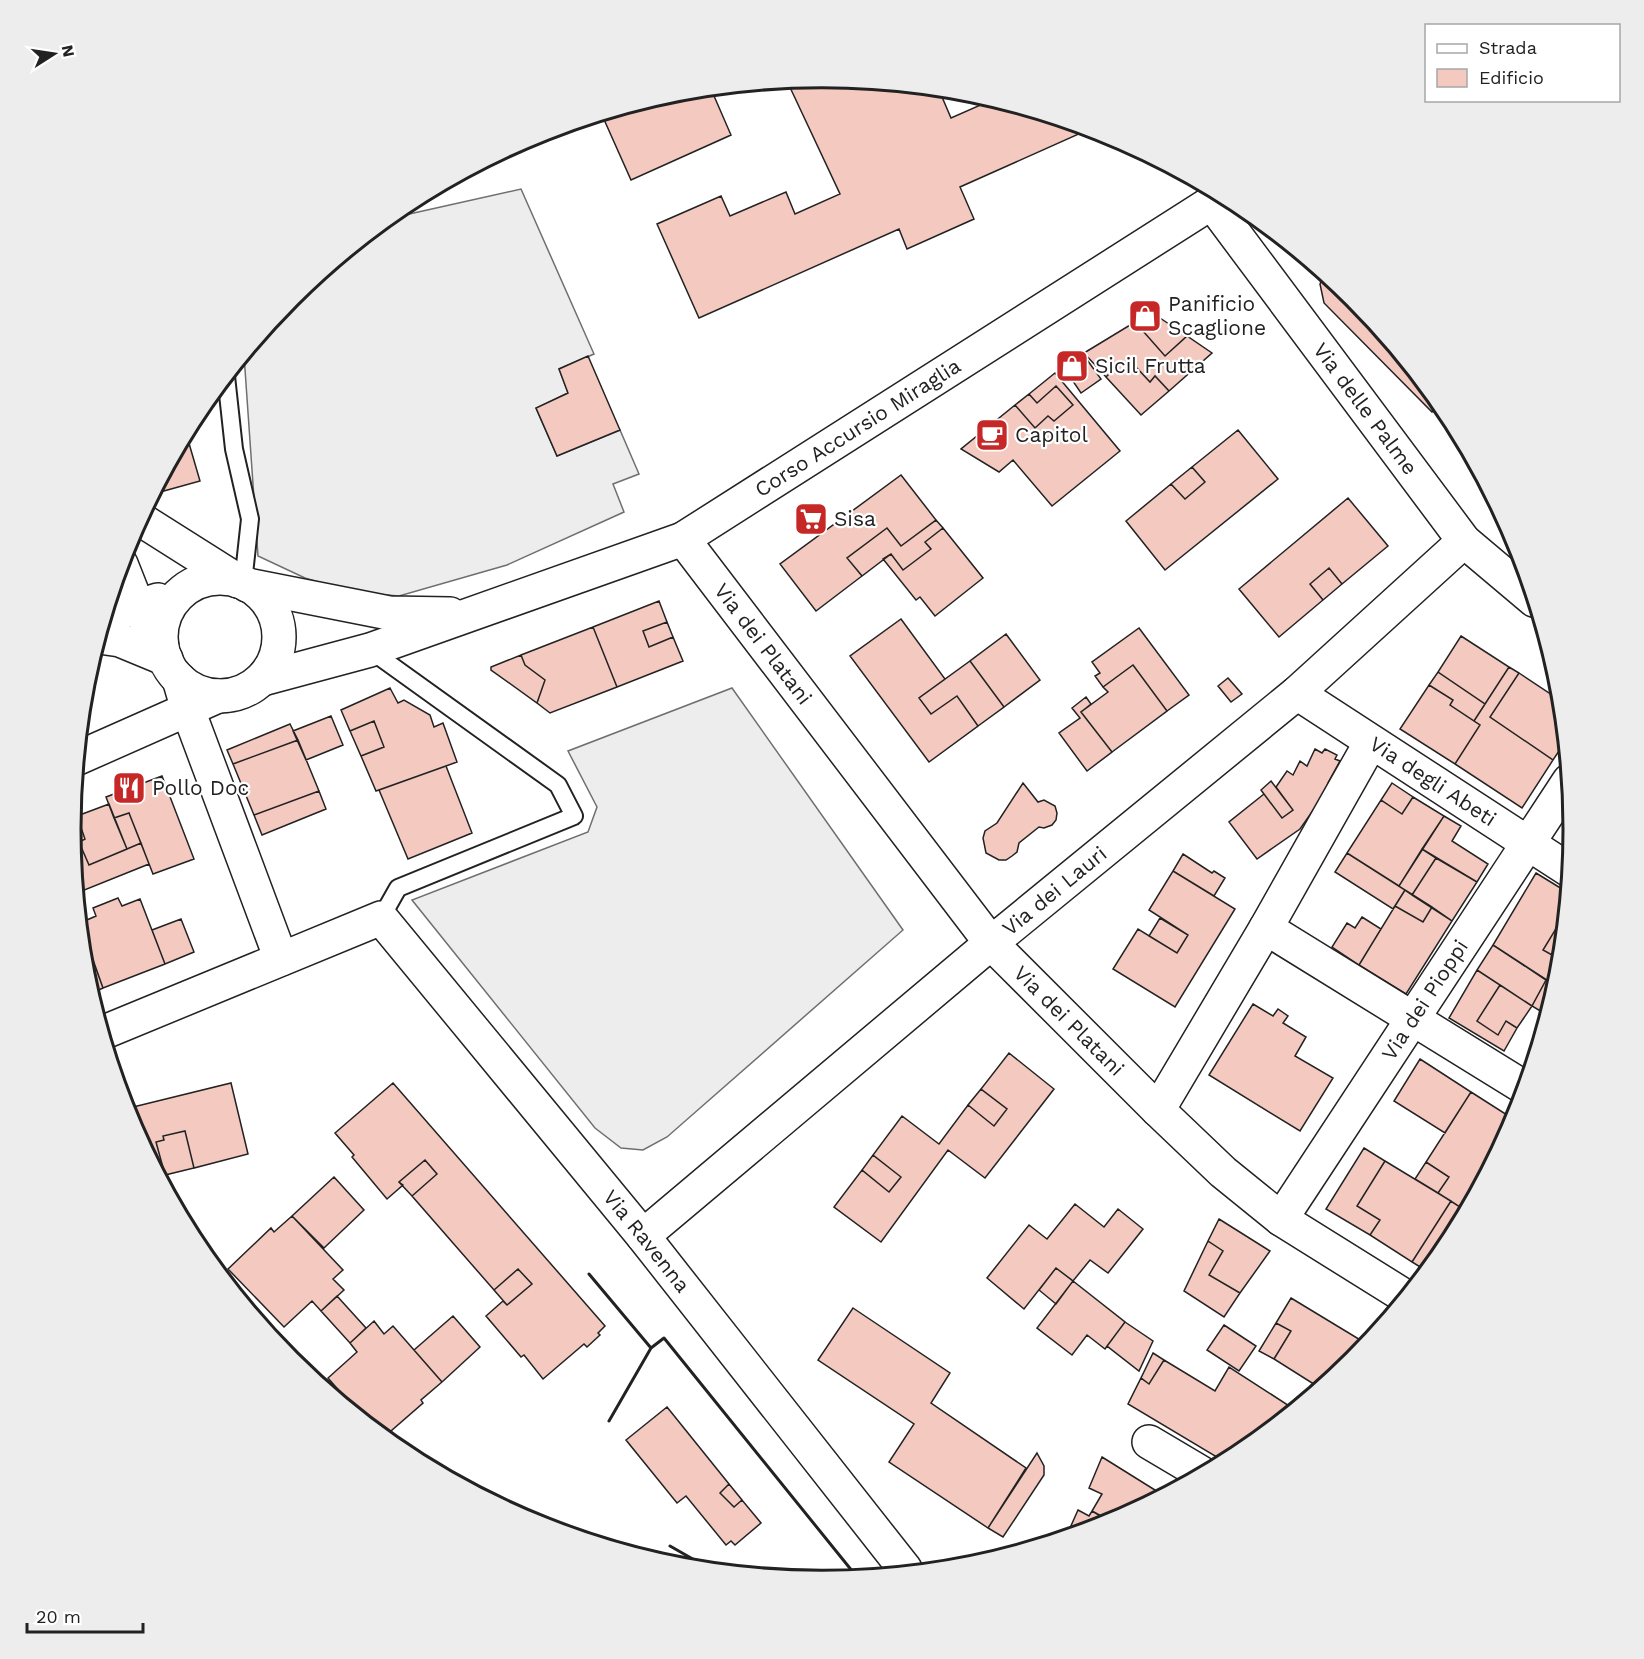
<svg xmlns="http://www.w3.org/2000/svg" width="1644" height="1659" font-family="'Work Sans',sans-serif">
	<rect width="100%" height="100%" fill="#fff"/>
	<path fill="#ededed" stroke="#6f6f6f" stroke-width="1.5" d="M521,189l73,165 -35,15 9,24 -32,15 21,48 63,-26 19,44 -26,10 11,28 -117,53 -108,31 -48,-4 -46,-14 -47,-22 -14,-201 47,-57 96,-79z
		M732,688l171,242 -236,207 -24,13 -22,-2 -26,-20 -183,-228 176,-68 9,-25 -29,-56z"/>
	<path fill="#f3c9c0" stroke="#222" stroke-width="1.5" d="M822,78l117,12 12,28 32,-14 -4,-8 111,33 -130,58 14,32 -67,30 -8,-20 -200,89 -42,-94 64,-28 9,20 56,-24 9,22 45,-20 -53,-113z
		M711,89l20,46 -100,45 -29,-65 74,-23z
		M1324,274l30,24 84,104 -6,10 -108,-109 -4,-19z
		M1151,312l36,24 -22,20 -30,-34z
		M1135,322l30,34 22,-20 25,17 -43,38 -14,-15 -5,6 -14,-15 -4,4 -10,-10 -16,16 -22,-24z
		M588,356l32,74 -63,26 -21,-48 32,-15 -9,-24z
		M1085,357l16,22 -20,14 -15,-22z
		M1122,361l10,10 4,-4 14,15 5,-6 14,15 -28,24 -35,-38z
		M1055,373l65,78 -68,55 -39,-46 -14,12 -38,-23 54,-44 20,23 13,-12 6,5 19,-16 -17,-19 -19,17 -8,-9z
		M1056,386l17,19 -19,16 -6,-5 -13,12 -20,-23 14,-11 8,9z
		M1238,430l40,49 -113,91 -39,-49 45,-37 14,15 20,-17 -13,-15z
		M186,433l14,48 -47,13z
		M1192,467l13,15 -20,17 -14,-15z
		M901,475l35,45 -35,26 -14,-18 -40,30 15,18 -46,35 -36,-47z
		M1348,498l40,48 -46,38 -13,-16 -19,16 13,16 -44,37 -40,-48z
		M936,520l7,8 -18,14 6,7 -28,21 -12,-16 -29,22 -15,-18 40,-30 14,18z
		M943,528l40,50 -48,38 -15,-19 -4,3 -33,-41 8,-5 12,16 28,-21 -6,-7z
		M1329,568l13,16 -19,16 -13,-16z
		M659,601l8,21 -24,9 6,16 24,-10 10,24 -66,26 -24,-60z
		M901,619l44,60 -26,19 12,16 26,-18 21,30 -49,36 -79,-106z
		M667,622l6,15 -24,10 -6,-16z
		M593,627l24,60 -67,26 -13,-10 8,-23 -20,-15 -4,-10z
		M1139,628l50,67 -22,16 -34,-46 -30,22 -8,-11 5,-3 -8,-11z
		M1006,634l34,46 -36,27 -34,-46z
		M1461,636l48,31 -24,37 -47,-32z
		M521,655l4,10 20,15 -8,23 -46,-33v-3z
		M970,661l34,46 -26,19 -21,-30 -26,18 -12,-16z
		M1133,665l34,46 -55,41 -31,-40 27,-20 -5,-5z
		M1509,667l10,6 -29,44 63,43 -31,48 -67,-44 25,-39 -6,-4z
		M1438,672l47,32 -11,17 -24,-16 3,-5 -24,-15z
		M1519,673l42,28 4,41 -12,18 -63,-43z
		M1228,678l14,16 -11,8 -13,-16z
		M1429,685l24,15 -3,5 30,20 -25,39 -55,-35z
		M390,688l8,15 6,-3 26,15 4,12 9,-4 14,39 -81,29 -15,-35 23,-9 -10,-26 -24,10 -9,-21z
		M1086,697l5,7 -10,8 31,40 -25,19 -28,-38 21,-15 -8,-10z
		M331,716l12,29 -37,15 -13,-29z
		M374,721l10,26 -23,9 -11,-25z
		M290,724l8,16 -65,24 -6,-14z
		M298,740l21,51 -65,24 -21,-51z
		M1315,749l7,4 3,-4 12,6 -2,4 5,2 -12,22 3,2 -31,44 -43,30 -28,-37 35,-28 18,24 11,-8 -17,-23 11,-16 6,4 7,-14 7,5z
		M446,766l26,67 -64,26 -29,-69z
		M162,776l32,83 -41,15 -24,-61 -15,5 -8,-21z
		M1271,781l22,29 -11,8 -21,-28z
		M1023,783l15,19 6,-2 11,6 2,7 -1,7 -4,5 -8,3 -5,-1 -20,16 -2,9 -5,4 -6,4h-7l-13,-7 -3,-15 2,-7 12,-8z
		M1392,783l21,14 -11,17 -21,-14z
		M319,791l7,18 -64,26 -8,-20z
		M1413,797l31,19 -45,70 -52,-33 34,-53 21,14z
		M109,804l18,45 -38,16 -10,-23 6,-3 -8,-23z
		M129,813l12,30 -14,6 -13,-31z
		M77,816l8,23 -6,3 10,23 52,-22 8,21 -72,29 -6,-64 1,-11z
		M1444,816l17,10 -9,15 36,23 -11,18 -55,-33z
		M1571,821l2,9v9l-10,-6z
		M1422,849l14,9 -24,37 -13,-9z
		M1347,853l58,37 -12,19 -58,-37z
		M1183,854l29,19 2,-2 11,7 -11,18 -41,-25z
		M1436,858l41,24 -25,39 -40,-26z
		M1173,871l62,38 -60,98 -62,-38 25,-40 39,24 11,-18 -39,-25z
		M1536,873l31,19 -3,30 -4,7 -3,-2 -14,23 18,10 -5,26 -63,-41z
		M1405,890l27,17 -9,15 -28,-16z
		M118,898l4,8 18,-7 25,65 -62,24 -23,-65 16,-7 -3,-8z
		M1395,906l28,16 9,-15 20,14 -46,73 -47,-29z
		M1362,917l19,12 -22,36 -27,-18 15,-24 8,5z
		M1160,918l28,17 -11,18 -28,-17z
		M181,919l13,33 -29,12 -13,-34z
		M1564,922l-3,38 -18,-10 14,-23 3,2z
		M1493,945l53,35 -14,26 -55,-36z
		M90,951l5,15 -11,5 -1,-17z
		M95,966l8,22 -13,6 -6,-23z
		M1477,970l23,15 -23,36 21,14 8,-14 11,7 -13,23 -55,-33z
		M1546,980l10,6 -9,29 -15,-9z
		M1500,985l32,21 -15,22 -11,-7 -8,14 -21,-14z
		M1253,1004l20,12 5,-7 10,7 -5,7 23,14 -11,19 38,22 -33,53 -91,-56z
		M1009,1053l45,36 -69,89 -37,-28 -67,92 -47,-35 28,-37 27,22 12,-15 -28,-22 29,-39 37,28 29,-39 26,21 13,-17 -26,-20z
		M1420,1059l51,33 -26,41 -51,-32z
		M231,1083l17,71 -54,14 -9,-37 -22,5 1,4 -8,2 9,33 -6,1 -34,-67z
		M393,1083l212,243 -7,7 2,2 -13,12 -3,-3 -41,35 -19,-24 -3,2 -35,-41 17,-15 4,4 25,-21 -14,-15 -24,21 -82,-94 25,-22 -12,-14 -26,22 4,3 -16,14 -35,-42 2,-2 -19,-22z
		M981,1089l26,20 -13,17 -26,-21z
		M1471,1092l44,28 -28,51 -24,38 -25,-16 11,-16 -23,-15z
		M185,1131l9,37 -29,7 -9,-33 8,-2 -1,-4z
		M1364,1148l21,13 -28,45 23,14 -10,15 -44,-26z
		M873,1155l28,22 -12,15 -27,-22z
		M425,1160l12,14 -25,22 -13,-14z
		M1385,1161l66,40 -39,61 -42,-27 10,-15 -23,-14z
		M1426,1162l23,15 -11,16 -23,-14z
		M334,1177l30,33 -40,38 -32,-32z
		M1451,1201l12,8 -38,61 -13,-8z
		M1075,1204l29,23 14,-18 25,20 -35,44 -18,-13 -17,21 -17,-13 -32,41 -37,-31 42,-53 18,14z
		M292,1216l51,54 -10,9 11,11 -23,21 -9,-10 -28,26 -56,-58 43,-41 3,4z
		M1219,1219l51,32 -30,42 -31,-18 14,-24 -15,-10z
		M1208,1241l15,10 -14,24 31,18 -16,24 -40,-26z
		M1056,1268l17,13 -17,23 -17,-14z
		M518,1269l14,15 -25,21 -13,-15z
		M1073,1281l52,41 -20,27 -18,-14 -15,20 -35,-27z
		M337,1296l29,32 -16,15 -29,-32z
		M1291,1298l76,46 -14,17 -33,27 -46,-29 17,-28 -15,-8z
		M853,1308l97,65 -19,30 95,65 -38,60 -99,-66 25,-38 -96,-64z
		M453,1316l27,31 -38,35 -28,-32z
		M374,1321l10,13 9,-8 49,56 -21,18 2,3 -39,34 -18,-15 -38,-44 29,-26 -7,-9z
		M1125,1322l28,19 -14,30 -32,-25z
		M1276,1323l15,8 -17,28 -15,-8z
		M1224,1325l32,21 -17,25 -32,-21z
		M1153,1353l11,7 -15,24 -8,-6z
		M1164,1360l51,31 14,-24 65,42 -55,46 -14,7 -97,-58 13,-26 8,6z
		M667,1407l62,77 -9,9 14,14 8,-7 19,23 -26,22 -4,-4 -5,4 -40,-49 -9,7 -51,-63z
		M1037,1453l7,13v9l-41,62 -15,-9z
		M1102,1457l61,38 -51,27 -20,-11 10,-17 -13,-6z
		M729,1484l13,16 -8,7 -14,-14z
		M1078,1510l11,6 3,-5 17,10 -2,4 -41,12z"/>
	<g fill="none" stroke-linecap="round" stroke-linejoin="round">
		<g stroke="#222" stroke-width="20">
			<path id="service" d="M226,376l8,73 16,70 -7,64
				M370,650l188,135 16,31 -176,72 -17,30"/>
		</g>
		<g stroke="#222" stroke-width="36">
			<g id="minor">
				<path id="s1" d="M1211,202l253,339 70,59"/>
				<path id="s2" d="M683,539l308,404 167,167 65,62 58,47 125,78"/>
				<path d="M179,679l9,31 93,249"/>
				<path id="s3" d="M1297,693l272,177"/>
				<path d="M1266,928l259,160"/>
				<path id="s4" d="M102,1033l279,-115 262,318 262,333"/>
				<path d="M1158,1110l108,-182 105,-186"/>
				<path id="s5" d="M1281,1219l288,-438"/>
				<path id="s6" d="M643,1236l348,-293 306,-250 167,-152"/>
				<path d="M1149,1442l54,32"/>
			</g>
		</g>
		<g stroke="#222" stroke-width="36">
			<g id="tertiary">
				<path d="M140,519l98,62"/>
				<path d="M121,564l17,43 24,40"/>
				<circle cx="220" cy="637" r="59"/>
				<path d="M247,585l142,28 61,1"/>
				<path d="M105,617l53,-17"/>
				<path d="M99,637l21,3 46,19"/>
				<path id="s7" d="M262,679l108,-29 313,-111 539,-343"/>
				<path d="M78,758l140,-62"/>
			</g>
		</g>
		<use href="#service" stroke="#fff" stroke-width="16"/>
		<use href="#minor" stroke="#fff" stroke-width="33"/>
		<use href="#tertiary" stroke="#fff" stroke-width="33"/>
		<path stroke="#222" stroke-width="3" d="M589,1274l62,74 13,-10 193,239
			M609,1421l42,-73
			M670,1546l42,24"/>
	</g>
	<defs>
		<g id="shop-square" transform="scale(1.725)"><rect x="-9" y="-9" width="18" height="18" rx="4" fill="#c62828" stroke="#fff"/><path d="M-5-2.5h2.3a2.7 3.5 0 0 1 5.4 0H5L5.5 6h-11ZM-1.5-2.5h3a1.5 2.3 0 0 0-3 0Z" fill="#fff"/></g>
		<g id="cafe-square" transform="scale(1.725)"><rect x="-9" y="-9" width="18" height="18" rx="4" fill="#c62828" stroke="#fff"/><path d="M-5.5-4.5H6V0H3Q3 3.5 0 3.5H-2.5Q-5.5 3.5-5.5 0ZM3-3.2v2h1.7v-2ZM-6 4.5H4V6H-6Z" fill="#fff"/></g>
		<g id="supermarket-square" transform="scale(1.725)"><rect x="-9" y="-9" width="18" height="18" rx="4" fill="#c62828" stroke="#fff"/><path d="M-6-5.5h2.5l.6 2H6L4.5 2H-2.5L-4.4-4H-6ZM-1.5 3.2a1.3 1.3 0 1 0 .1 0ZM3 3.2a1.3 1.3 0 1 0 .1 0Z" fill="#fff"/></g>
		<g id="restaurant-square" transform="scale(1.725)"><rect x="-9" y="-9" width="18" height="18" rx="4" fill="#c62828" stroke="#fff"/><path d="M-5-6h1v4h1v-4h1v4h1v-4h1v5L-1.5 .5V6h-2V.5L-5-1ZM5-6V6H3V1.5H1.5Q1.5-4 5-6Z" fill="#fff"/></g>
	</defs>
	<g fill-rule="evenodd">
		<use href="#shop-square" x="1145" y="316"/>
		<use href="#shop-square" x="1072" y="366"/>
		<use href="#cafe-square" x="992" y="435"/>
		<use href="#supermarket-square" x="811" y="519"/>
		<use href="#restaurant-square" x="129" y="788"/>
	</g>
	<g text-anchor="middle" stroke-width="4.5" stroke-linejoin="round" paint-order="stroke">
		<g font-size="21" fill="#222" stroke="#fff" text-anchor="start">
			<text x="1168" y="311">Panificio<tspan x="1168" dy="24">Scaglione</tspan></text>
			<text x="1095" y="373">Sicil Frutta</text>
			<text x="1015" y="442">Capitol</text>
			<text x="834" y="526">Sisa</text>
			<text x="152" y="795">Pollo Doc</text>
		</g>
		<g font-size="21" fill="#222" stroke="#fff">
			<text dy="7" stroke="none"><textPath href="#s1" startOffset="258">Via delle Palme</textPath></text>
			<text dy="7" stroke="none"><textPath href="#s7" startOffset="651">Corso Accursio Miraglia</textPath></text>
			<text dy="7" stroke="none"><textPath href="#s2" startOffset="132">Via dei Platani</textPath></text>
			<text dy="7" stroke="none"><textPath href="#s3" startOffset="162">Via degli Abeti</textPath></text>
			<text dy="7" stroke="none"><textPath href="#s6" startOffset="537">Via dei Lauri</textPath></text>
			<text dy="7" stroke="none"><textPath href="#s5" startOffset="262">Via dei Pioppi</textPath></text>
			<text dy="7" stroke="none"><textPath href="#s2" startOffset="618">Via dei Platani</textPath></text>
			<text dy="7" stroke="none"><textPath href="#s4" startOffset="720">Via Ravenna</textPath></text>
		</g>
	</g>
	<path d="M0 0H1644V1659H0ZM81 829a741 741 0 1 1 1482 0a741 741 0 1 1-1482 0Z" fill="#ededed" fill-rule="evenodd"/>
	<path fill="none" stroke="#222" stroke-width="3" d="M81 829a741 741 0 1 1 1482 0a741 741 0 1 1-1482 0Z"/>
	<rect x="1425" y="24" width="195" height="78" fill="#ffffff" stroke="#a7a7a7" stroke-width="1.5"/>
	<rect x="1437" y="44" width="30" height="9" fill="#ffffff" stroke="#a7a7a7" stroke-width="1.5"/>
	<text x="1479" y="54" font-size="18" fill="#222222">Strada</text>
	<rect x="1437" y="69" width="30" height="18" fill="#f3c9c0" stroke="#a7a7a7" stroke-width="1.5"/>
	<text x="1479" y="84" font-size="18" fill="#222222">Edificio</text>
	<g transform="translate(54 54) rotate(78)" stroke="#ffffff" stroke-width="4.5" paint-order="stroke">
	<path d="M0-4.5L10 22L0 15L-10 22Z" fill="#222222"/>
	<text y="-9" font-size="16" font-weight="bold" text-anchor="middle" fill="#222222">N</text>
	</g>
	<path d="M27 1623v9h116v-9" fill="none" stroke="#222222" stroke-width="3"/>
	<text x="36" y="1623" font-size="18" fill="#222222" stroke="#ffffff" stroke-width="4.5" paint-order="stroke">20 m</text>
</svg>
